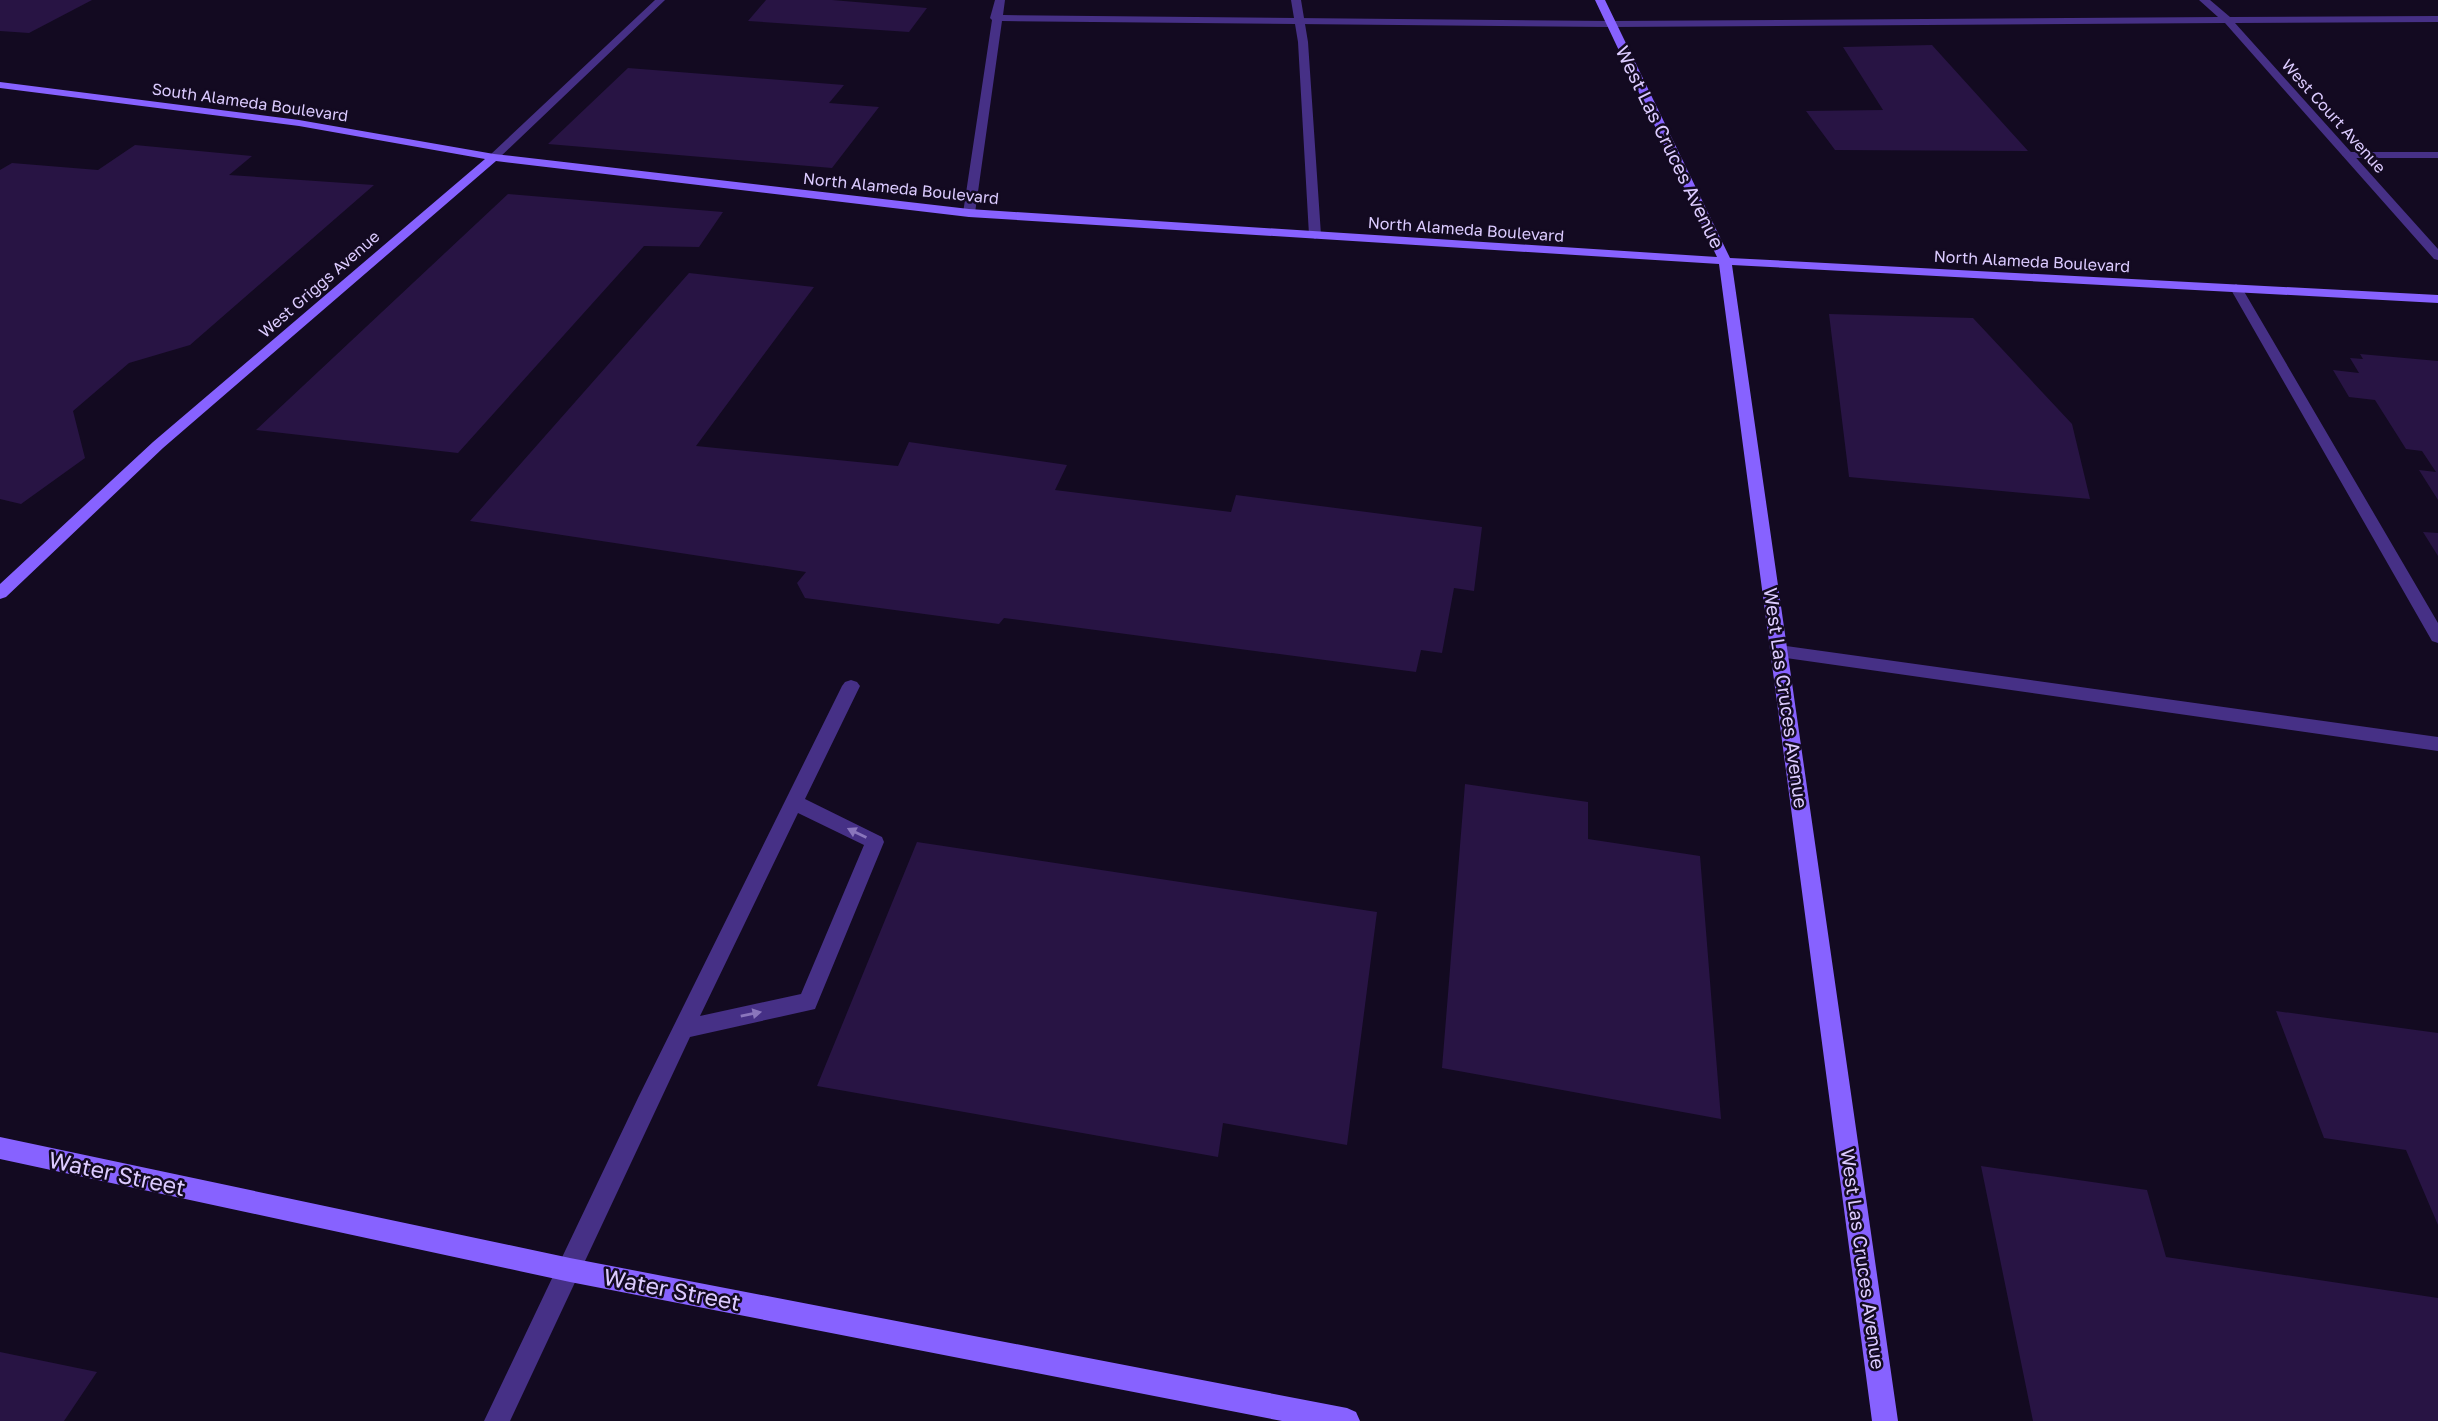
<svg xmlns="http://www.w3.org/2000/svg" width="2438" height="1421" font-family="'Golos Text',sans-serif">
	<rect width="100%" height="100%" fill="#130a21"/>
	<path fill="#281444" d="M0,0h92l-63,33 -29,-2z
		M766,0h66l95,8 -18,24 -161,-11z
		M1932,45l96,106 -193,-1 -29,-39 77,-1 -40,-63z
		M628,68l216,17 -15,18 50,4 -47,61 -284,-24z
		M135,145l117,11 -23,19 145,10 -184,160 -61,18 -56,48 12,47 -64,46 -21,-5v-329l12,-7 86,7z
		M508,194l215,18 -24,35 -55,-1 -186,207 -202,-23z
		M689,273l125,14 -118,159 202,20 11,-24 158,23 -12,25 176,22 5,-17 246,32 -8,64 -20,-3 -12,65 -21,-3 -5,22 -412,-54 -5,6 -194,-26 -8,-15 9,-11 -336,-51z
		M1829,314l144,4 99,106 18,75 -241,-22z
		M2360,354l78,7v139l-19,-30 17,2 -14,-21 -16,-2 -31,-49 -26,-3 -16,-27 26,3 -9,-15 13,1z
		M2423,532l15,1v23z
		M1465,784l123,18v37l112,17 21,263 -279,-51z
		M917,842l460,70 -30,233 -124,-22 -5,34 -401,-71z
		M2276,1011l162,22v192l-32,-75 -82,-12z
		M1981,1166l166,24 19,67 272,41v123h-405z
		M0,1352l97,20 -33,49h-64z"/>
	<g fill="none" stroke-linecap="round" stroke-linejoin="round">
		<path fill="#463086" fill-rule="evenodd" d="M1291,0h10l7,42 13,193 -6,4 -6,-4 -11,-193z
			M2438,152v6h-90l-6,-3 6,-3z
			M2236,284l6,4 196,335v20l-6,-2 -202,-353z
			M1779,645l659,92v14l-659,-94 -8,-6z
			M851,680l6,2 3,4 -55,113 77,38 2,5 -69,167 -125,28 -180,384h-26l154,-323 204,-412 3,-4zM798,813l66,32 -63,149 -101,22z"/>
		<path fill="#463086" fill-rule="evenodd" d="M655,0h10l-167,159h-8v-4z
			M995,0h10l-2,15 607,6 608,-4 -19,-17h11l20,17 208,-1v6l-203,1 203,226v11l-4,-1 -209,-236 -615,4 -608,-6 -27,192 -6,4 -6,-4 29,-193 -2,-2z"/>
		<path fill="#8762ff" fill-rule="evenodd" d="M1595,0h10l125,258 708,37v8l-706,-38 166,1156h-26l-153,-1157 -750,-47 -473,-56 -333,287 -157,149 -6,2v-15l153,-142 332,-283 -186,-33 -299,-38v-6l299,38 195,34 475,55 748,48z
			M0,1137l570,121 777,150 9,4 4,9h-78l-712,-139 -570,-123z"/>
	</g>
	<defs><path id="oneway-solid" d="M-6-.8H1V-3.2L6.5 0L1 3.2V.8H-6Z" transform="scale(1.75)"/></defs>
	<g fill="#8a76bc">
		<use href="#oneway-solid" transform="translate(857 833) rotate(-154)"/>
		<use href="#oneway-solid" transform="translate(751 1014) rotate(-12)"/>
	</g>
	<g text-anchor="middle" stroke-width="5" stroke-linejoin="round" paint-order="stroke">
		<g font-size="16" fill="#dccbff" stroke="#130a21">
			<text transform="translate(250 102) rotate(8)" y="6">South Alameda Boulevard</text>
			<text transform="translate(2334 116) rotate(48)" y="6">West Court Avenue</text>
			<text transform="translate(901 188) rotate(6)" y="6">North Alameda Boulevard</text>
			<text transform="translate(1466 229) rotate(4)" y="6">North Alameda Boulevard</text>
			<text transform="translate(2032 261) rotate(3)" y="6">North Alameda Boulevard</text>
			<text transform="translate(319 284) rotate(-41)" y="6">West Griggs Avenue</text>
		</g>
		<g font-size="19" fill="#dccbff" stroke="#130a21">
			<text transform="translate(1670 147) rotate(64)" y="7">West Las Cruces Avenue</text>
			<text transform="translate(1786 698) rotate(82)" y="7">West Las Cruces Avenue</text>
			<text transform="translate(1863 1259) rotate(82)" y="7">West Las Cruces Avenue</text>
		</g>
		<g font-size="23" fill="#dccbff" stroke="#130a21">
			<text transform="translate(117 1174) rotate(12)" y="8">Water Street</text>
			<text transform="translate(672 1290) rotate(11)" y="8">Water Street</text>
		</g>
	</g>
</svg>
